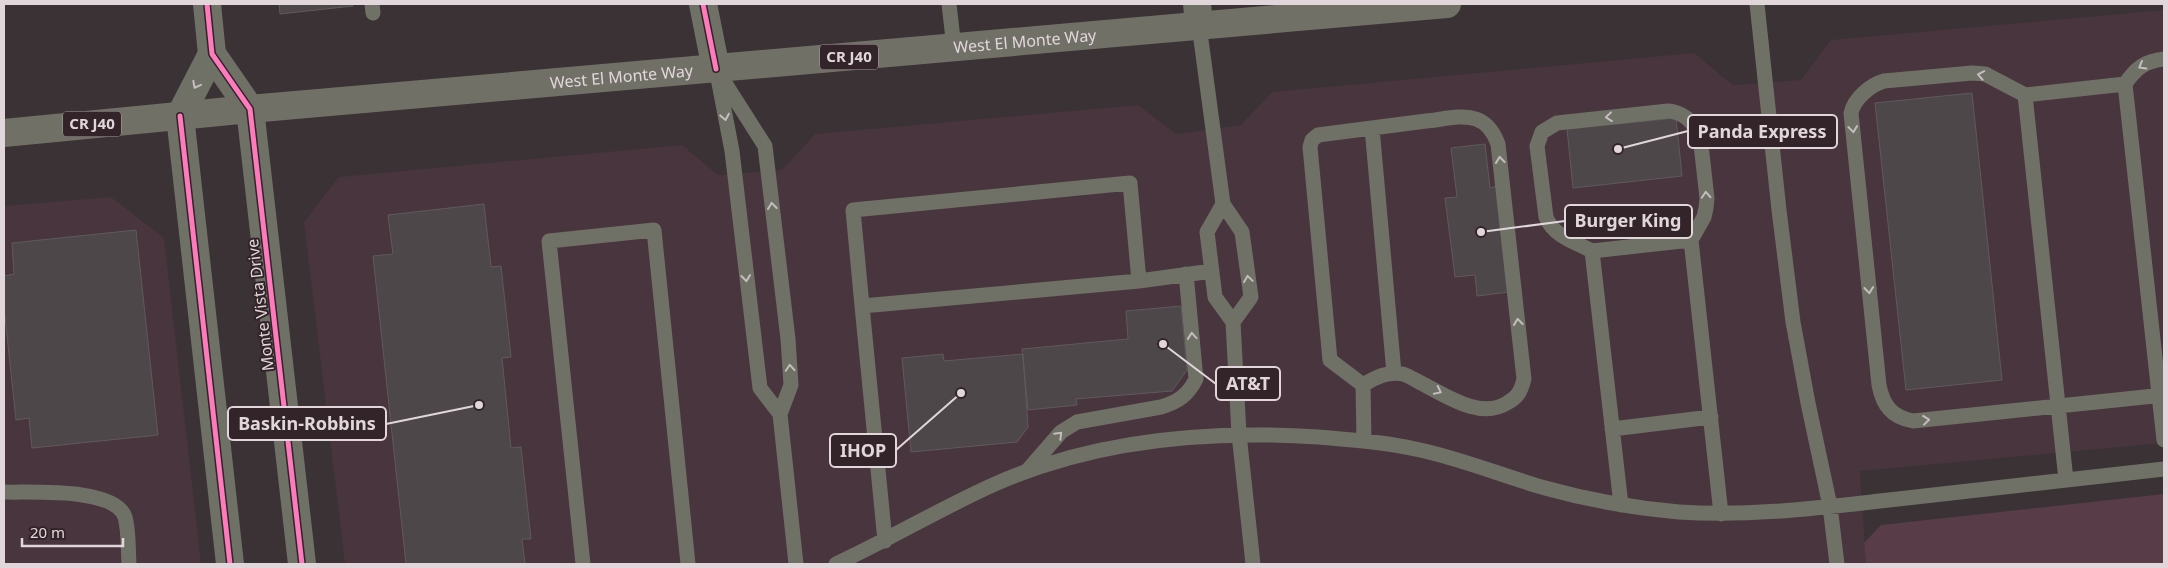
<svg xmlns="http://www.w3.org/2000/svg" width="2168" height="568" font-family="'Noto Sans',sans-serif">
	<rect width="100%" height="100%" fill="#3a3235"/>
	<path fill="#49353d" d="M2164,10v433l-304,28 6,93h-1521l-41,-342 35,-45 343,-32 36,30 64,-5 33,-36 323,-29 38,29 65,-9 31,-33 422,-39 39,32 68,-5 30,-40z
		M111,197l53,41 37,326h-197v-358z"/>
	<path fill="#583c48" d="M2164,494v70h-298l-2,-21 17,-18z"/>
	<path fill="#4d4749" stroke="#605a5c" d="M279,4h73l1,2 -73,8z
		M1972,93l30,287 -96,10 -31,-287z
		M1676,118l6,58 -109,12 -6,-59z
		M1485,144l5,44 6,-2 13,106 -32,4 -2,-21 -20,2 -10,-79 12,-1 -6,-49z
		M484,204l7,63 10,-1 10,91 -9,1 9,90 10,-1 10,92h-9l3,25h-119l-33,-308 20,-2 -5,-39z
		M136,230l22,205 -126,13 -3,-30 -13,2 -12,-113v-31l10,-2 -2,-31z
		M1181,306l6,64 -15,21 -96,8 1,6 -49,5 -6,-61 106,-10 -2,-28z
		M943,354l1,7 79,-7 5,73 -11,15 -106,10 -9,-94z"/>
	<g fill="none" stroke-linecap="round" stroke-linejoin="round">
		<path stroke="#6f7066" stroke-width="15" d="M372,4l1,9
			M949,4l5,44
			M1757,4l22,206 14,112 15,81 22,103 7,58
			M1199,25l24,179 19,28 9,65 -18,25
			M716,69l49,77 23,193 3,46 -11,29 16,150
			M718,78l14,73 28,237 20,26
			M2125,84c11,-16 20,-23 39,-25
			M2025,95l-40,-21 -13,-1 -88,8c-14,4 -30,18 -33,32l28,272c4,21 13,32 34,36l251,-26
			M1372,128l22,245
			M1223,204l-16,28 8,65 18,25 6,112 14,130
			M1592,251c-17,-9 -39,-15 -46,-34l-9,-71 5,-14 15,-9 111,-12c16,1 25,11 32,25l7,62 -1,10 -2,9 -13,23
			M862,306l-9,-96 277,-27 9,98
			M1363,385c13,-8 25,-14 40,-11 6,2 12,6 18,9 24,12 59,37 86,20 11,-6 14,-12 17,-24l-26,-235c-4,-11 -10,-21 -22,-25 -16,-5 -35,1 -50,2 -36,5 -72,9 -108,14l-6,5 -2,7 20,213 33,25 1,56
			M1612,429l99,-12
			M1028,470l33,-38 16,-10 84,-15c17,-5 27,-12 35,-28l-10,-105
			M2066,480l-41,-385 100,-11 39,356
			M4,492c26,1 111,-5 121,25 4,14 3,33 4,47
			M1621,505l-29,-254 99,-11 30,274
			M885,541l-23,-235 277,-25 73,-10
			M583,564l-34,-323 105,-11 34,334
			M836,564c54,-25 105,-56 159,-80 101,-45 214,-54 323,-47 34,3 68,5 102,13 42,9 83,26 125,38 43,12 89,20 134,24 74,5 146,-5 219,-13 89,-10 178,-20 266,-30"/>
		<path stroke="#6f7066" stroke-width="28" d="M207,4l5,50
			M703,4l13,65
			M1197,4l2,21"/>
		<path stroke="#6f7066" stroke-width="28" d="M230,564l-50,-448 32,-62 38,55 52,455"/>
		<path stroke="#717067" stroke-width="28" id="s1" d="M4,133l246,-24 1197,-105"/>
		<g stroke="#33242a" stroke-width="8">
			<path id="cycleway" d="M207,4l5,50 38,55 52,455
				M703,4l13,65
				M180,116l50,448"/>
		</g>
		<use href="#cycleway" stroke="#fd7abc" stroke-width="5"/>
	</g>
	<defs><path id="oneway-chevron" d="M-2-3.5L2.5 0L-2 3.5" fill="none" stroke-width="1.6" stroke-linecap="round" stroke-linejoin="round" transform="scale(1.25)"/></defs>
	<g stroke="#c4bdbe">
		<use href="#oneway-chevron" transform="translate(2142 66) rotate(150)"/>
		<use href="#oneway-chevron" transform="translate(1981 75) rotate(-169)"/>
		<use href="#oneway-chevron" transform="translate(196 85) rotate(118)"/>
		<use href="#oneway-chevron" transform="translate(725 117) rotate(79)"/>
		<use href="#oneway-chevron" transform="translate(1609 117) rotate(174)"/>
		<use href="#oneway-chevron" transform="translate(1853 129) rotate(84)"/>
		<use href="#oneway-chevron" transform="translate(1500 160) rotate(-96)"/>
		<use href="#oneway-chevron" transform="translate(1706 195) rotate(-93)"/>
		<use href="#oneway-chevron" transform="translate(772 206) rotate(-97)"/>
		<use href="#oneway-chevron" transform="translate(746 278) rotate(84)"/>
		<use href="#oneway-chevron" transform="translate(1248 279) rotate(-98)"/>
		<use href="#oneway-chevron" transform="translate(1869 290) rotate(84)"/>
		<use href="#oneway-chevron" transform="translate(1518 322) rotate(-96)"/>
		<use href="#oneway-chevron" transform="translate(1192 336) rotate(-95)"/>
		<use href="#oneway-chevron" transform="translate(790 368) rotate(-94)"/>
		<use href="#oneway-chevron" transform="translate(1438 391) rotate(26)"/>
		<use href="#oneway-chevron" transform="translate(1926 420) rotate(-6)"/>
		<use href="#oneway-chevron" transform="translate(1059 435) rotate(-45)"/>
	</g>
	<g text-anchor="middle" stroke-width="4" stroke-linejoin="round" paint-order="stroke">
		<g fill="#33242a" stroke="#ada1a6" stroke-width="1">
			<rect x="820" y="44.5" width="58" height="25" rx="4"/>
			<rect x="63" y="111.5" width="58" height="25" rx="4"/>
		</g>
		<g font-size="15" font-weight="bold" fill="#e1d7db">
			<text x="849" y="62">CR J40</text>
			<text x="92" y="129">CR J40</text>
		</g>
		<g font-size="16" fill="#e1d7db" stroke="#33242a">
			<text dy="6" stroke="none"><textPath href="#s1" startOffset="1025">West El Monte Way</textPath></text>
			<text dy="6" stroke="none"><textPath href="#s1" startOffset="620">West El Monte Way</textPath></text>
			<text transform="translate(260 305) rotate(-97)" y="6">Monte Vista Drive</text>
		</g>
	</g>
	<path fill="none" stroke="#e1d7db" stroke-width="2" d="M1618 149L1688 131M1481 232L1565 221M1163 344L1216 384M479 405L386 424M961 393L896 450"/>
	<g fill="#e1d7db" stroke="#33242a" stroke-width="2">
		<circle cx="1618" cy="149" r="5"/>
		<circle cx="1481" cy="232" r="5"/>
		<circle cx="1163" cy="344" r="5"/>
		<circle cx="479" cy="405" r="5"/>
		<circle cx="961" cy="393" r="5"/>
	</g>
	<g fill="#33242a" stroke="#e1d7db" stroke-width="2">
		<rect x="1688" y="115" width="149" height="33" rx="5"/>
		<rect x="1565" y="205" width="127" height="33" rx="5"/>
		<rect x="1216" y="367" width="64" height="33" rx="5"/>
		<rect x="228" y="407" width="158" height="33" rx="5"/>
		<rect x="830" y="434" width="66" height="33" rx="5"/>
	</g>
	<g font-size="18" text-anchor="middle" font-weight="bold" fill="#e1d7db">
		<text x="1762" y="138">Panda Express</text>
		<text x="1628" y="227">Burger King</text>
		<text x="1248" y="390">AT&amp;T</text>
		<text x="307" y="430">Baskin-Robbins</text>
		<text x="863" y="457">IHOP</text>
	</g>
	<rect width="2168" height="568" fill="none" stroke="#e1d7db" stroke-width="10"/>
	<path d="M22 538v8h101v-8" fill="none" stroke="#e1d7db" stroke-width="2.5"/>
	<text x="30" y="538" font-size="15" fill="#e1d7db" stroke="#33242a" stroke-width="4" paint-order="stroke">20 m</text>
</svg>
